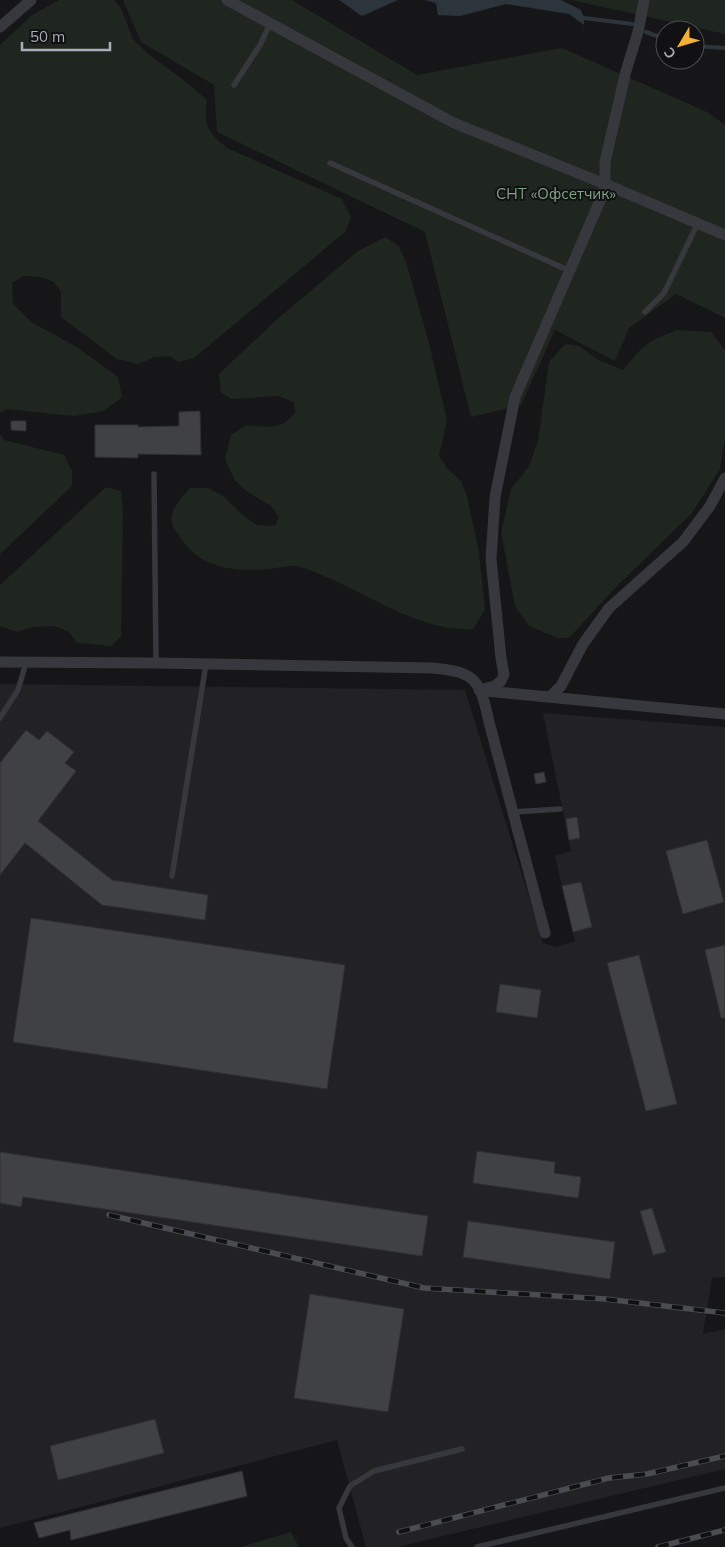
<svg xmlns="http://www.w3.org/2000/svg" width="725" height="1547" font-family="Mulish,sans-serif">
	<rect width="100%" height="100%" fill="#161618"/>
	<path fill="#222225" d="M0,684l465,6 78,253 13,4 19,-6 -20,-85 16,-5 -28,-138 182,14v550l-13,1 -9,56 22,-5v140l-328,78h-31l-29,-107 -337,88z"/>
	<path fill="#1e261f" d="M59,0h55l7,8 12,31 15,15 37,27 22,19c-2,27 -1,30 20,48l115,51 9,18 -6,15 -151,126 -16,4 -8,-6 -15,1 -17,7 -21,-5 -56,-42v-25l-7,-10 -14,-5 -17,-1 -11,7 1,21 18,18 46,25 41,30 4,20 -18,14 -30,5 -68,-7 -6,4v-368l32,-30z
		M123,0h169l125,75 145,-27 145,64 18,13v193l-49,-24 -47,34 -14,33 -60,-31 -34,75 -50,12 -46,-185 -208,-100 -3,-47 -73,-43z
		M571,0h154v34z
		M385,237l14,9 8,19 23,82 17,74 -8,35 8,12 14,13 6,15 12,56 6,58 -12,19c-53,3 -102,-34 -149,-53 -9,-4 -21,-9 -29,-10 -9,0 -19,2 -27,3 -32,3 -70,-1 -88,-32 -2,-3 -7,-9 -8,-13 -3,-14 9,-26 18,-36h18l15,8 20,19 14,10 18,1 4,-9 -8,-11 -25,-15 -12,-12 -9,-20 6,-24 15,-10c21,2 37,6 50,-14l-3,-9 -15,-6 -47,3 -10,-7 -2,-18 56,-53 83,-70z
		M677,330l34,2 14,18v89l-5,30 -28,44 -79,77 -44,48h-11l-29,-12 -14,-20 -14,-74 10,-43 18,-23 9,-25 11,-79 16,-18 14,2 18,13 26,11 17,-20 13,-10z
		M0,434l4,6 60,15 8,16v15l-72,68z
		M106,487l15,4 2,19 -2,127 -10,9 -34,-3 -8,-11 -15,-6 -21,1 -16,5 -17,-6v-41z
		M291,1532l8,15h-58z"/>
	<path fill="#2c353c" d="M339,0h59l-36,16z
		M425,0h136l20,10 3,8v7l-15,-11 -63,-10 -46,12 -22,-1 -2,-12z"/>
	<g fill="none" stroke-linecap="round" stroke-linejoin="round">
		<path stroke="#2c353c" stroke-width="4" d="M580,15l4,3 48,6
			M646,32l19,7
			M695,46l30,2"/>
	</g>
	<path fill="#404145" stroke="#303034" d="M200,411l1,44 -63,-1v4l-43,-1v-32h43v2l41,-1v-14z
		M11,421h15v10l-15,-1z
		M26,730l13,10 8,-9 27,21 -9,11 11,8 -38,50 74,59 96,15 -3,25 -103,-15 -77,-62 -25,32v-112z
		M544,772l2,10 -10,2 -2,-10z
		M577,817l3,21 -11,2 -3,-21z
		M707,840l17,62 -41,12 -17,-63z
		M581,882l11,45 -19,5 -11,-46z
		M31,918l314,47 -18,124 -314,-47z
		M725,945v73h-4l-16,-68z
		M639,955l38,149 -31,7 -39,-148z
		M500,984l41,6 -4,28 -41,-6z
		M477,1151l78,11 -1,11 27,4 -3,21 -105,-15z
		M0,1152l428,64 -6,40 -399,-59 -2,10 -21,-4z
		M652,1208l14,44 -13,3 -13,-44z
		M468,1221l147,21 -5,37 -147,-22z
		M310,1294l94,15 -16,103 -94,-14z
		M155,1419l9,34 -106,27 -8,-34z
		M242,1471l5,25 -176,44 -1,-10 -31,8 -5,-15z"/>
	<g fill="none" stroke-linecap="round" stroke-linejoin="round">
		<path stroke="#37383d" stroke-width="5.5" d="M234,85l26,-40 10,-21
			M330,163l240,108
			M645,312l19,-19 34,-70
			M154,474l2,189
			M0,718l18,-28 8,-27
			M513,812l47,-3
			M172,876l34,-212
			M352,1547l-6,-9 -7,-30 11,-22 24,-15 88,-22
			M477,1547l248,-59"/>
		<path stroke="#37383d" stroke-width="11" d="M227,0l227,123 151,61 -3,12 -87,201 -20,100 -4,62 10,99 3,17 -3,6 -6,5 -16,4
			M644,0l-6,32 -12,39 -21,91v22l120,51
			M0,27l31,-27
			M0,662l156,1 277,5c44,4 47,13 56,54l56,211
			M486,691l239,23
			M551,696l10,-10 22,-42 26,-36 74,-66 27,-36 15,-28"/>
		<g stroke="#4a4c52" stroke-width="5.5">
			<path id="rail" d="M109,1215l315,73 181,11 120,14
				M399,1532l210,-54 38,-4 78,-18
				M658,1547l67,-17"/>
		</g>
		<use href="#rail" stroke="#111113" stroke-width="4" stroke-dasharray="11" stroke-linecap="butt"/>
	</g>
	<g text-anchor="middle" stroke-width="4" stroke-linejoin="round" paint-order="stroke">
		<g font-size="15" fill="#7fa381" stroke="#111113">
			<text x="556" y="199">СНТ «Офсетчик»</text>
		</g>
	</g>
	<g transform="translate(680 45) rotate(232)"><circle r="24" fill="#111113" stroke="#4d4f55"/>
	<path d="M0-4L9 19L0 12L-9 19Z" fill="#f2b134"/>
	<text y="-8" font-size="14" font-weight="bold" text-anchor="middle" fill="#a8adb8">С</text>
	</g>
	<path d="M22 42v8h88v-8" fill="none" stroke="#a8adb8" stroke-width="2.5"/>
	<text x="30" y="42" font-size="15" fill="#a8adb8" stroke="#111113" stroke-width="4" paint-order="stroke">50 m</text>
</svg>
